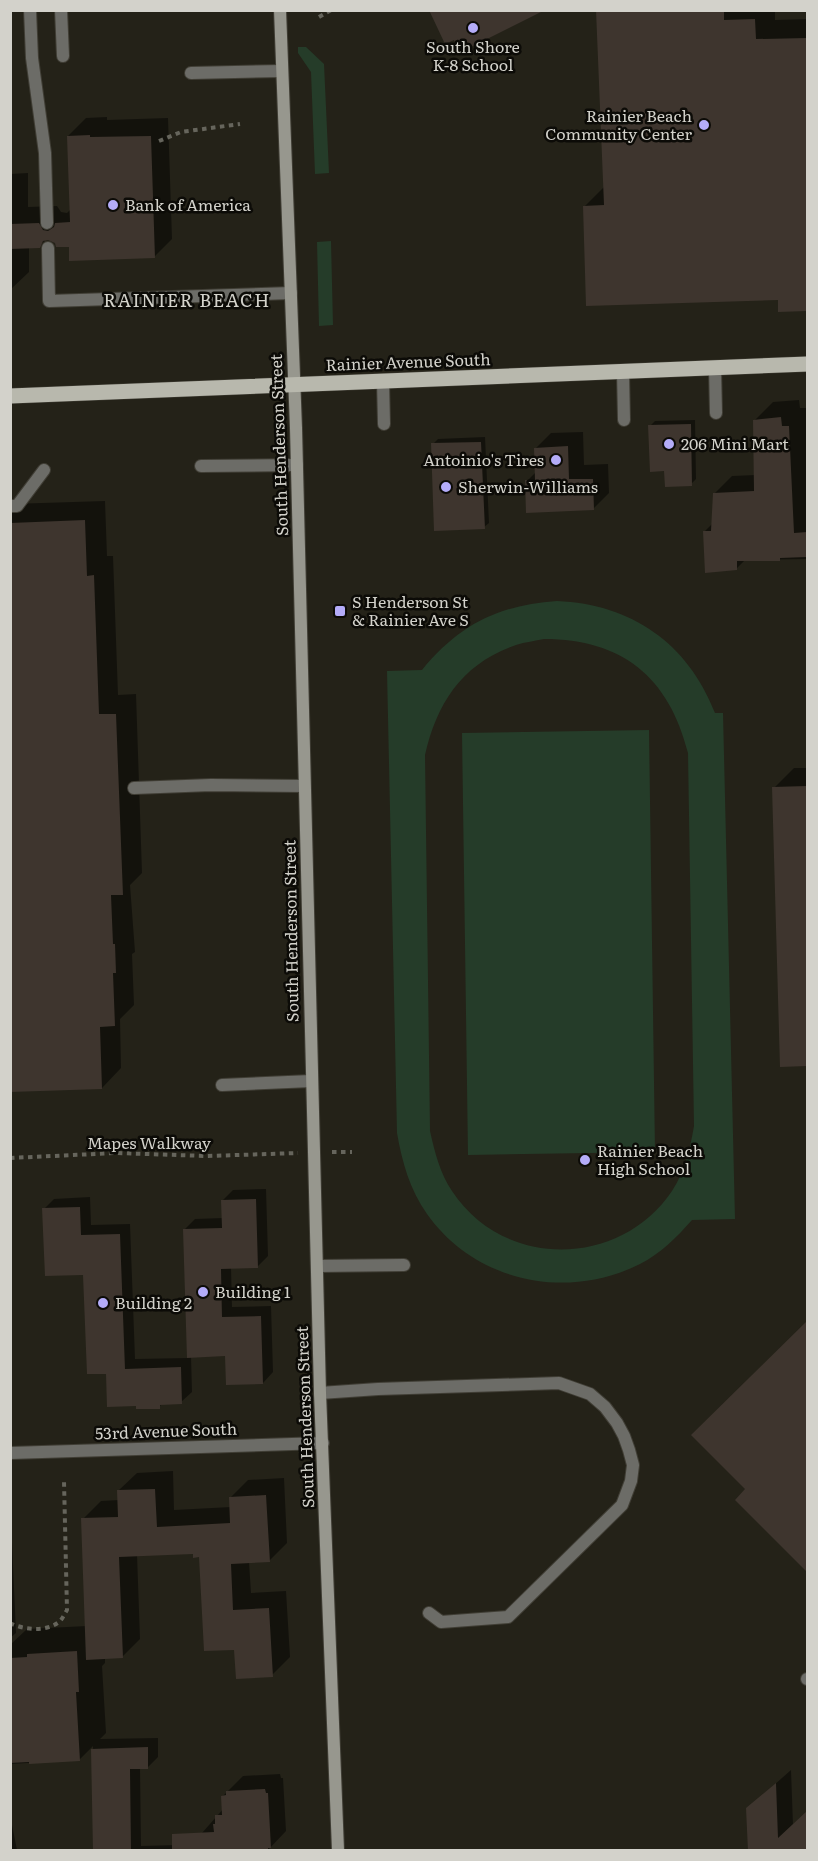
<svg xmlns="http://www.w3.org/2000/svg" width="818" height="1861" font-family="Literata,serif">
	<rect width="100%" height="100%" fill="#242218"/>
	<path fill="#253c29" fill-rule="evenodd" d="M298,47h8l18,17 5,109 -14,1 -4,-102 -13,-19z
		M331,241l2,84 -14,1 -2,-84z
		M557,601c74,3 131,42 158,112h8l12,506 -43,1c-15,17 -32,34 -52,44 -73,37 -165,18 -213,-50 -17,-24 -25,-52 -30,-81l-10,-462 35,-1c37,-45 76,-65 135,-69zM544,639c78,0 125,38 144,114l6,373c-4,23 -9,45 -22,65 -52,77 -168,79 -220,0 -12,-18 -17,-38 -22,-60l-5,-376c12,-53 38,-92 91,-110 9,-3 19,-4 28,-6z
		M649,730l6,422 -187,3 -6,-422z"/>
	<path fill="#0007" d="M598,10h177v10l33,-1v290l-28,1 -1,-11 -194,-93 19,-19z
		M107,117v3l61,-2 4,121 -18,18 -84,-11 -23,-8 -8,8 -10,1v25l-19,18v-116l18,-1v34l29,-1 4,6 6,1 4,-4 -3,-73 18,-18z
		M799,400l1,8h7l1,151 -63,1 -9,9 -32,-37 9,-9 1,-29 18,-18 24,-1 -1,-55 18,-18z
		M695,420l1,59 -5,5 -25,-14 -16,-44 5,-5z
		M583,432l1,33 24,-1 1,29 -16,16 -66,-28 10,-10 -1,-23 15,-15z
		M485,437l4,86 -5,4 -51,-83 5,-5z
		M105,501l2,55h6l5,139 18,-1 6,179 -12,12 5,67 -3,2 2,51 -14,14 1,49 -19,20 -92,3v-587z
		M794,768h14v296l-26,1 -8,-277z
		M266,1189l2,67 -10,10 -27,1 1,40 39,-1 2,66 -10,11 -36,-28 -36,1 1,36 -11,10 -18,1 -4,4 -51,-35 -24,-99 -40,-64 10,-10 36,-2 1,28 39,-1 5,135 53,-1 -4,-128 11,-11 28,-1 -1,-17 11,-11z
		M10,1228l2,38 -2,2z
		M808,1322v248l-71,-70 10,-11 -54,-54z
		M173,1471l1,39 57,-3 -1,-9 18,-18 36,-2 3,65 -18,18 -20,1 2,31 35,-2 4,66 -18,18 -36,-27 -36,-93 -6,-3 -57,2 3,85 -18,18h-17v6l-3,3 4,67 -6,6 58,-1v19l-10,10h-8l1,79 38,-1v5h-84l-2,-104 -14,14 -69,4v-119l17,-16 60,-3 -4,-107 18,-18 18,-1v-10l18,-17z
		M10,1497l6,136 -6,5z
		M791,1770l2,55 15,-13v38h-59l-2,-41z
		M280,1774l1,4h2l3,53 -18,19 -66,-17 22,-25 -1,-12 20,-20z
		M10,1815l7,35h-7z"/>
	<path fill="#3e352e" d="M429,10h116l-86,43 -5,-13 -9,4z
		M596,10h128v10l31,-1 1,20 51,-1v273l-29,1v-12l-192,6 -3,-100 21,-1z
		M90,135v2l61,-1 4,122 -86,3v-14h-13l-1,-4 -7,-3 -5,1 -3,7 -30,1v-25l29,-1 4,7 5,1 6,-4 1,-4 15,-1 -3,-86z
		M781,417l1,9h7l5,107 13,-1v25l-27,1v3h-43v9l-32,3 -2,-42h8l2,-38 41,-2 -1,-71z
		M691,424l1,62 -27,1 -1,-16 -14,1 -2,-47z
		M481,442l4,87 -51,2 -3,-88z
		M568,446l1,33h24l1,31 -68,3 -1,-33h10l-1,-32z
		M85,520l2,56 7,-1 5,139h17l7,181h-12l2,49h2l1,29h-3l2,53 -15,1 2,62 -92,3v-569z
		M807,786v280l-27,1 -8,-280z
		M256,1199l2,69 -37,1 1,48 39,-1 2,68 -37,1 -1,-29 -38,2 -4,-129 39,-1 -1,-28z
		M80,1207l1,28 39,-1 5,135 56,-2 1,37 -22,1v4h-24v-3l-29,1 -1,-33h-19l-4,-99 -38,1 -3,-68z
		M807,1321v251l-72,-72 10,-11 -54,-54z
		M155,1489l2,38 73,-4 -1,-26 37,-2 4,67 -39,2 2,46 36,-2 4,69 -37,2 -2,-29 -30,1 -5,-94 -6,1v-4l-74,3 4,101 -37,2 -5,-142 37,-1 -1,-27z
		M77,1651l2,41h-3l4,69 -51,3v-2l-19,1v-105l17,-1v-3z
		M148,1747v22h-18l1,82h-38l-2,-102z
		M776,1783l2,55 29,-27v40h-59l-2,-43z
		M265,1789l1,4h2l3,55h-3v3h-96v-17l42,-2 -1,-8h2v-9h7l-1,-19 5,-1v-4z"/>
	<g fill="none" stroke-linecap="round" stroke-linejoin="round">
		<g stroke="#403e35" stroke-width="14">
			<path id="lane" d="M30,10l2,48 13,95 2,70
				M61,10l2,46
				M191,73l91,-2
				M48,248l1,53 242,-8
				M715,368l1,45
				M623,372l1,48
				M383,381l1,43
				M201,466l96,-1
				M10,506h7l27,-36
				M134,788l77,-3 93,1
				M222,1085l89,-4
				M317,1266l87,-1
				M320,1393l58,-4 181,-6 31,11 15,13 12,16 7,13 5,14 4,15 -2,16 -9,24 -114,112 -67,5 -12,-9
				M807,1679h1"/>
		</g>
		<g stroke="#403e35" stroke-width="14">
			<path id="street" d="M10,1453l313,-10"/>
		</g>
		<g stroke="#403e35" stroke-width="14">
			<path id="secondary" d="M280,10l16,418 24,965 18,457"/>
		</g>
		<g stroke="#403e35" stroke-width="16">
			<path id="primary" d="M10,396l798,-32"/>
		</g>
		<path stroke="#66655c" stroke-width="4" stroke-dasharray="4.5 4.5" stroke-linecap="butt" d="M319,17l12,-7
			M159,141l22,-9 59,-8
			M332,1152h20
			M10,1158l106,-5 91,3 91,-3
			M10,1623c14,7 36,9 49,-1 3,-2 6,-9 8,-12l-3,-129"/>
		<use href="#lane" stroke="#6c6c67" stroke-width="12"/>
		<use href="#street" stroke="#6c6c67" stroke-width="12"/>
		<use href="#secondary" stroke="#97978e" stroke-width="12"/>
		<use href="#primary" stroke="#b8b8ad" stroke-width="15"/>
	</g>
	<g fill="#b4acf9" stroke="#0c0b07" stroke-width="2">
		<circle cx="473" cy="28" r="6"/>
		<circle cx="704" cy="125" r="6"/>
		<circle cx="113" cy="205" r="6"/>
		<circle cx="669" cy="444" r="6"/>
		<circle cx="556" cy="460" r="6"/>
		<circle cx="446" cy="487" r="6"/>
		<rect x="334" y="605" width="12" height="12" rx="3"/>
		<circle cx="585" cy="1160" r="6"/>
		<circle cx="203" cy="1292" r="6"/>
		<circle cx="103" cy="1303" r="6"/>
	</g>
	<g text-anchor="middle" stroke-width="5" stroke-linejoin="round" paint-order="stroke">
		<g font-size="16" fill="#d3d2cb" stroke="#0c0b07" text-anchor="start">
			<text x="473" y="53" text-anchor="middle">South Shore<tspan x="473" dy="18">K-8 School</tspan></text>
			<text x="692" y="122" text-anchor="end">Rainier Beach<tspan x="692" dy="18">Community Center</tspan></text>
			<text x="125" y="211">Bank of America</text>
			<text x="681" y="450">206 Mini Mart</text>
			<text x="544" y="466" text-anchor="end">Antoinio's Tires</text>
			<text x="458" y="493">Sherwin-Williams</text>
			<text x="352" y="608">S Henderson St<tspan x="352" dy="18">&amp; Rainier Ave S</tspan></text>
			<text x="597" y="1157">Rainier Beach<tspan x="597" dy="18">High School</tspan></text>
			<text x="215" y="1298">Building 1</text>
			<text x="115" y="1309">Building 2</text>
		</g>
		<g font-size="16" fill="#d3d2cb" stroke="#0c0b07">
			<text transform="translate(408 362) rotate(-2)" y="6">Rainier Avenue South</text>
			<text transform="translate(279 445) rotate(-92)" y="6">South Henderson Street</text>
			<text transform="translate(291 931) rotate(-91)" y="6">South Henderson Street</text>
			<text x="149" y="1149">Mapes Walkway</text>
			<text transform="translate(305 1417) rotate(-92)" y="6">South Henderson Street</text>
			<text transform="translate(166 1431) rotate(-2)" y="6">53rd Avenue South</text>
		</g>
		<g font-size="18" letter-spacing="1.5" fill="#d3d2cb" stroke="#0c0b07">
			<text x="187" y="307">RAINIER BEACH</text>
		</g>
	</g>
	<rect width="818" height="1861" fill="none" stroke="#d3d2cb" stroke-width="24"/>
</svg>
